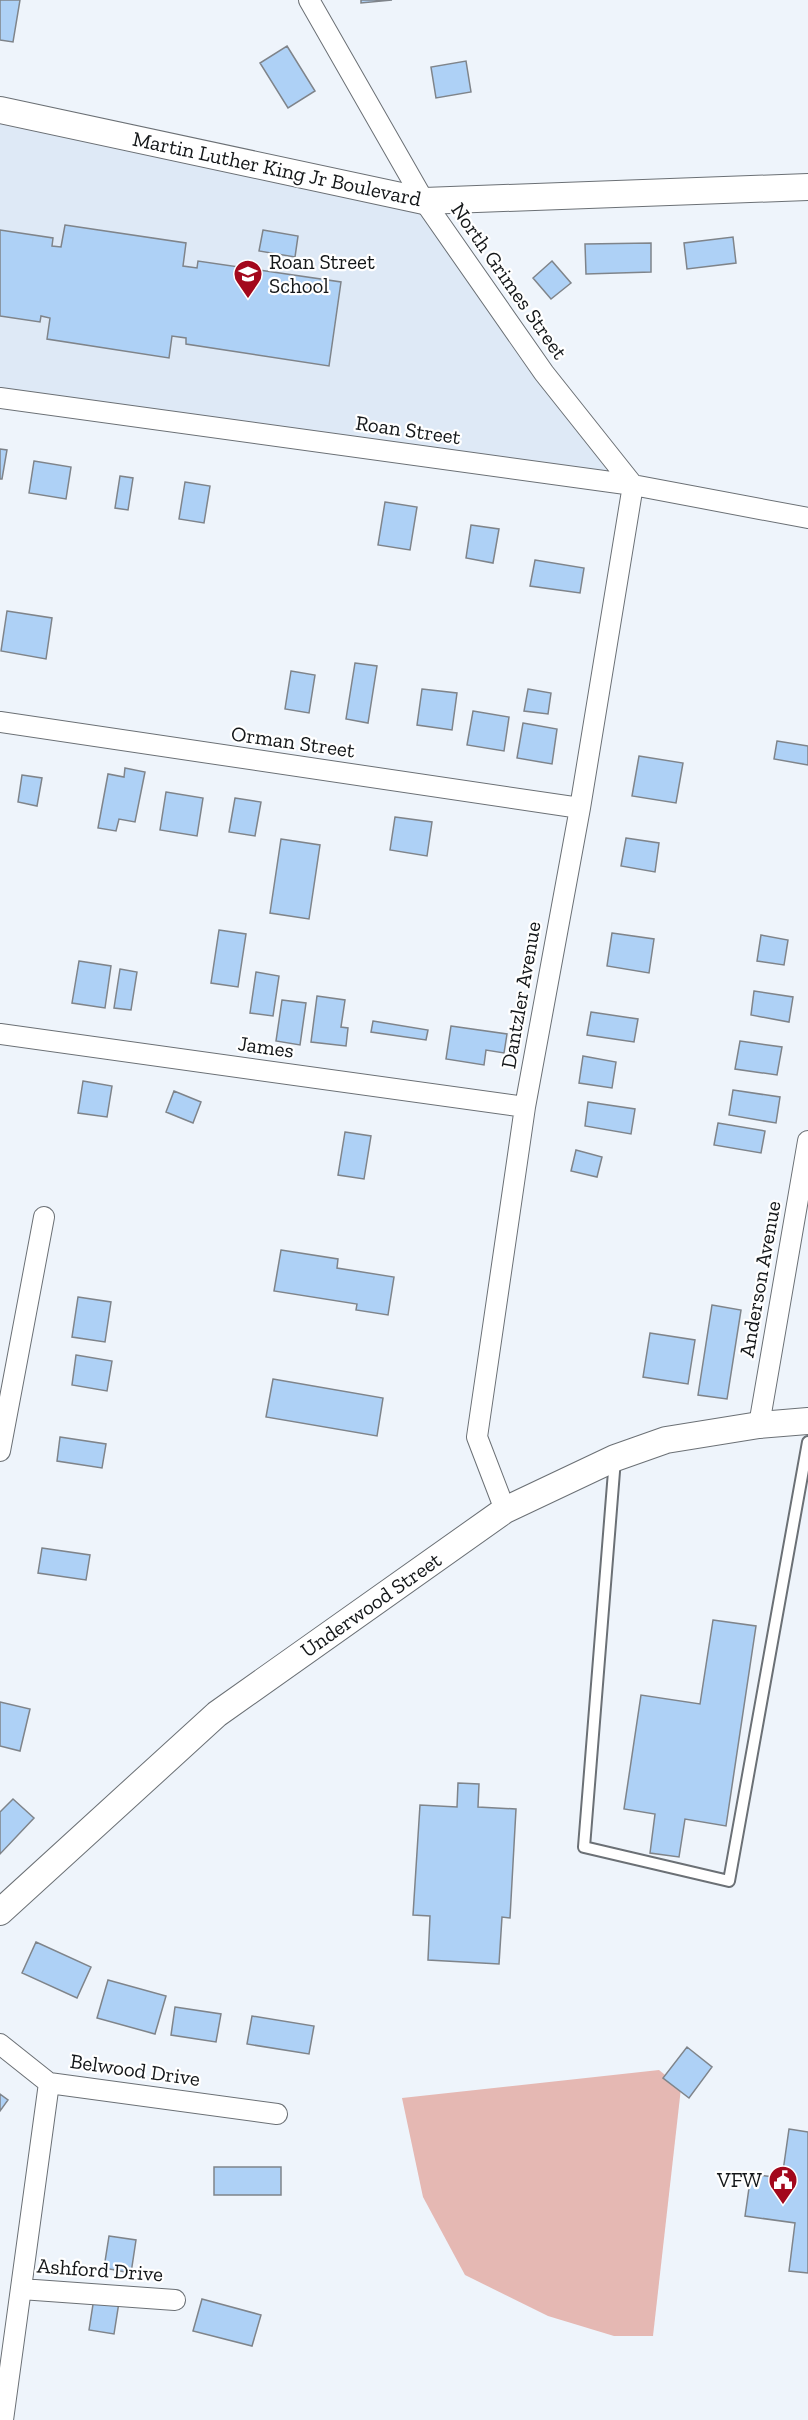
<svg xmlns="http://www.w3.org/2000/svg" width="808" height="2420" font-family="'Zilla Slab',serif">
	<rect width="100%" height="100%" fill="#eef4fb"/>
	<path fill="#dee9f6" d="M0,110l424,91 209,284 -633,-89z"/>
	<path fill="#e5b8b3" d="M659,2070l22,18 -28,248h-39l-66,-20 -83,-41 -42,-78 -21,-99z"/>
	<path fill="#aed1f6" stroke="#7f848a" stroke-width="1.5" d="M0,0h20l-7,42 -13,-2z
		M361,0h31l-31,3z
		M287,46l28,45 -27,17 -28,-45z
		M466,61l5,31 -35,6 -5,-31z
		M65,225l121,18 -3,23 14,2 1,-7 143,21 -12,84 -143,-22v-6l-14,-2 -3,22 -122,-19 3,-21 -9,-2 -1,6 -40,-6v-86l53,8 -1,8 9,1z
		M263,230l35,6 -3,21 -36,-6z
		M733,237l3,26 -49,6 -3,-26z
		M651,243v29l-65,2 -1,-30z
		M552,261l19,22 -20,16 -18,-21z
		M0,449l7,1 -5,29h-2z
		M34,461l37,6 -5,32 -37,-6z
		M120,476l13,2 -5,32 -13,-2z
		M185,482l25,4 -6,37 -25,-4z
		M385,502l32,5 -7,43 -32,-5z
		M471,525l28,4 -6,34 -27,-5z
		M535,560l49,8 -4,25 -50,-7z
		M7,611l45,7 -6,41 -45,-8z
		M355,663l22,3 -9,57 -22,-4z
		M291,671l24,4 -6,38 -24,-4z
		M422,689l35,4 -5,37 -35,-5z
		M528,689l23,4 -3,21 -24,-3z
		M473,711l36,6 -5,34 -37,-6z
		M523,723l34,6 -5,35 -35,-6z
		M777,741l31,5v19l-34,-6z
		M639,756l44,7 -7,40 -44,-7z
		M125,768l20,4 -10,50 -16,-3 -3,12 -18,-3 10,-54 16,3z
		M22,775l20,3 -5,28 -19,-4z
		M166,792l37,6 -6,38 -37,-6z
		M235,798l26,4 -6,34 -26,-4z
		M395,817l37,5 -5,34 -37,-6z
		M626,838l33,5 -4,29 -34,-6z
		M281,839l39,6 -11,74 -39,-6z
		M219,930l27,4 -8,53 -27,-4z
		M612,933l42,6 -5,34 -42,-7z
		M761,935l27,5 -4,25 -27,-4z
		M79,961l32,5 -6,42 -33,-5z
		M120,969l17,3 -6,38 -17,-2z
		M256,972l23,4 -6,40 -23,-3z
		M754,991l39,6 -4,25 -38,-7z
		M317,996l28,4 -4,27 7,1 -2,18 -35,-4z
		M282,1000l24,3 -6,42 -24,-4z
		M591,1012l47,7 -4,23 -47,-7z
		M373,1021l55,9 -2,10 -55,-8z
		M451,1026l56,8 -3,19 -18,-3 -2,15 -38,-6z
		M740,1041l42,6 -5,28 -42,-6z
		M583,1056l33,6 -4,26 -33,-5z
		M83,1081l29,5 -5,31 -29,-4z
		M733,1090l47,7 -4,26 -47,-8z
		M174,1091l27,11 -8,21 -27,-11z
		M588,1102l47,7 -4,25 -46,-8z
		M718,1123l47,8 -4,22 -47,-8z
		M345,1132l26,4 -7,43 -26,-4z
		M576,1150l26,7 -5,20 -26,-6z
		M281,1250l57,9 -1,9 57,9 -6,38 -32,-5 1,-6 -83,-13z
		M78,1297l33,5 -6,40 -33,-5z
		M712,1305l29,5 -14,89 -29,-4z
		M650,1333l45,7 -7,44 -45,-7z
		M76,1355l36,6 -5,30 -35,-6z
		M273,1379l110,19 -6,38 -111,-19z
		M60,1437l46,7 -4,24 -45,-7z
		M42,1548l48,7 -4,25 -48,-7z
		M713,1620l43,6 -30,200 -41,-7 -6,38 -29,-4 5,-39 -31,-5 17,-114 59,9z
		M0,1702l30,7 -10,42 -20,-5z
		M458,1783l21,1 -1,23 38,2 -6,109 -8,-1 -3,47 -71,-4 2,-44 -17,-1 7,-110 37,2z
		M13,1799l21,19 -34,36v-42z
		M36,1942l55,25 -14,31 -55,-25z
		M108,1980l58,16 -11,38 -58,-16z
		M175,2007l46,7 -5,28 -45,-7z
		M252,2016l62,10 -5,28 -62,-10z
		M687,2047l25,20 -23,31 -26,-20z
		M0,2094l8,6 -8,11z
		M789,2129l19,3v141l-19,-2 6,-48 -50,-7 6,-42 31,4z
		M214,2167h67v28h-67z
		M109,2236l27,4 -5,33 -27,-5z
		M94,2298l25,4 -5,32 -25,-4z
		M202,2299l59,16 -9,31 -59,-15z"/>
	<g fill="none" stroke-linecap="round" stroke-linejoin="round">
		<g stroke="#6b7075" stroke-width="14">
			<path id="service" d="M615,1459l-31,388 145,34 79,-439"/>
		</g>
		<g stroke="#6b7075" stroke-width="22">
			<path id="minor" d="M309,0l115,201 120,172 89,112 -53,323 -55,299 -48,330 28,73
				M0,398l633,87 175,33
				M0,722l580,86
				M0,1034l525,73
				M759,1425l49,-284
				M0,1451l44,-234
				M0,2044l49,39 228,31
				M21,2289l154,11
				M3,2420l46,-337"/>
		</g>
		<g stroke="#6b7075" stroke-width="28">
			<path id="tertiary" d="M0,110l424,91 384,-14
				M0,1912l217,-198 288,-204 110,-52 51,-18 93,-15 49,-4"/>
		</g>
		<use href="#service" stroke="#fff" stroke-width="10"/>
		<use href="#minor" stroke="#fff" stroke-width="20"/>
		<use href="#tertiary" stroke="#fff" stroke-width="26"/>
	</g>
	<defs>
		<g id="school-pin" transform="scale(1.5)"><path d="M0 17L-7.5 6A9.5 9.5 0 1 1 7.5 6Z" fill="#a3081c" stroke="#fff"/><path d="M0-5L7-2L0 1L-7-2ZM-4 1L0 2.5L4 1V4Q0 6-4 4Z" fill="#fff"/></g>
		<g id="civic-pin" transform="scale(1.5)"><path d="M0 17L-7.5 6A9.5 9.5 0 1 1 7.5 6Z" fill="#a3081c" stroke="#fff"/><path d="M-.6-6.5H3V-4.5H.6V-3L4-1V1h2V6H-6V1h2V-1L-.6-3ZM-1.2 2.5V6h2.4V2.5Z" fill="#fff"/></g>
	</defs>
	<g fill-rule="evenodd">
		<use href="#school-pin" x="248" y="274"/>
		<use href="#civic-pin" x="783" y="2180"/>
	</g>
	<g text-anchor="middle" stroke-width="4.5" stroke-linejoin="round" paint-order="stroke">
		<g font-size="21" fill="#131618" stroke="#fff">
			<text transform="translate(277 169) rotate(12)" y="7">Martin Luther King Jr Boulevard</text>
			<text transform="translate(509 281) rotate(55)" y="7">North Grimes Street</text>
			<text transform="translate(408 430) rotate(8)" y="7">Roan Street</text>
			<text transform="translate(293 742) rotate(8)" y="7">Orman Street</text>
			<text transform="translate(521 995) rotate(-80)" y="7">Dantzler Avenue</text>
			<text transform="translate(266 1047) rotate(8)" y="7">James</text>
			<text transform="translate(760 1279) rotate(-80)" y="7">Anderson Avenue</text>
			<text transform="translate(371 1605) rotate(-35)" y="7">Underwood Street</text>
			<text transform="translate(135 2070) rotate(8)" y="7">Belwood Drive</text>
			<text transform="translate(100 2270) rotate(4)" y="7">Ashford Drive</text>
		</g>
		<g font-size="21" fill="#131618" stroke="#fff" text-anchor="start">
			<text x="269" y="269">Roan Street<tspan x="269" dy="24">School</tspan></text>
			<text x="762" y="2187" text-anchor="end">VFW</text>
		</g>
	</g>
</svg>
